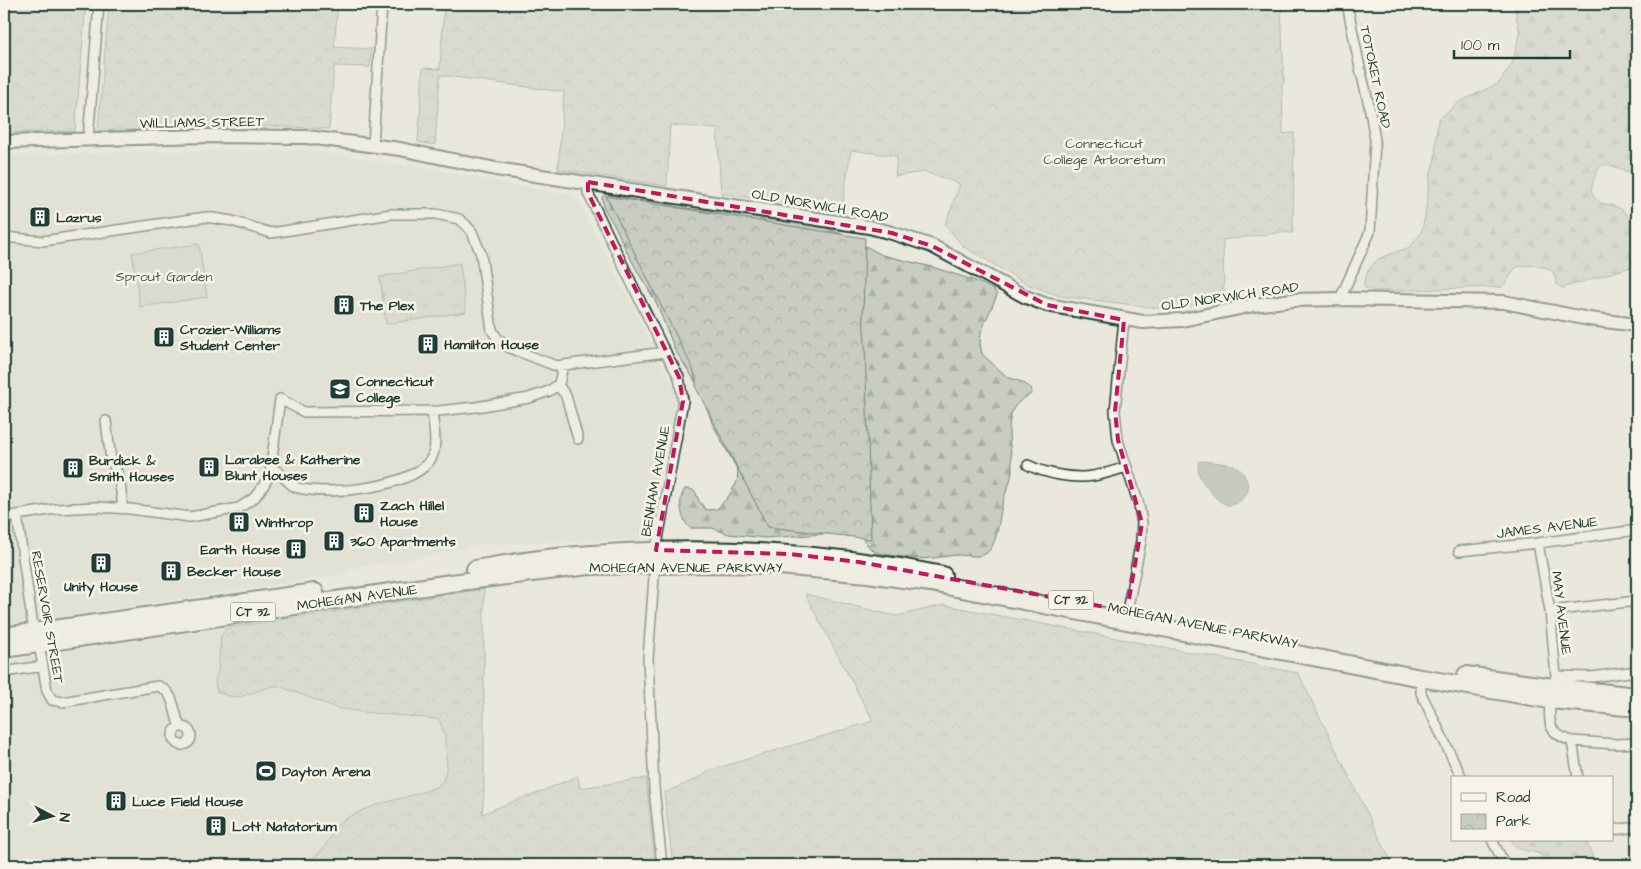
<svg xmlns="http://www.w3.org/2000/svg" width="1641" height="869" font-family="'Architects Daughter',sans-serif">
	<defs>
		<pattern id="grass-tufts" width="24" height="20" patternUnits="userSpaceOnUse" patternTransform="scale(1.25)"><rect width="24" height="20" fill="#c8ccc1"/><path d="M3 7l-1-3M5 7V3M7 7l1-3M15 17l-1-3M17 17v-4M19 17l1-3" fill="none" stroke="#abb0a6"/></pattern>
		<pattern id="forest-firs" width="22" height="20" patternUnits="userSpaceOnUse" patternTransform="scale(1.25)"><rect width="22" height="20" fill="#c8ccc1"/><path d="M5 1l3.5 6h-7zM16 11l3.5 6h-7z" fill="#abb0a6"/></pattern>
		<pattern id="park-crowns" width="20" height="18" patternUnits="userSpaceOnUse" patternTransform="scale(1.25)"><rect width="20" height="18" fill="#c8ccc1"/><path d="M2 6a3 3 0 1 1 6 0M12 15a3 3 0 1 1 6 0" fill="none" stroke="#abb0a6"/></pattern>
	</defs>
	<rect width="100%" height="100%" fill="#eae8dd"/>
	<filter id="ink" filterUnits="userSpaceOnUse"><feTurbulence type="fractalNoise" baseFrequency=".02" numOctaves="2"/><feDisplacementMap in="SourceGraphic" scale="10" xChannelSelector="R" yChannelSelector="G"/><feConvolveMatrix kernelMatrix="1 2 1 2 8 2 1 2 1" color-interpolation-filters="sRGB"/></filter>
	<g filter="url(#ink)">
		<path fill="#d9dacf" d="M308,150l100,16v-2l117,23 50,8 101,196v11l-21,99 -12,38 -163,5v1l-67,14 -67,10v5l-342,51v-469l109,-4z
			M226,628l-3,2 -5,41 -3,11 24,15 34,-11h6l5,1 53,21 25,4 76,7 4,4 2,5 1,11 1,28 -2,12 -8,8 -68,21 -22,11 -13,9 -10,22 -4,4 -3,4 -17,5 -26,2h-269v-204z"/>
		<path fill="url(#grass-tufts)" stroke="#74847a" d="M460,263l6,49 -80,12 -6,-47z"/>
		<path fill="url(#forest-firs)" stroke="#74847a" d="M1514,4h123v169c-29,-3 -36,-25 -46,17 7,18 12,11 26,17 6,2 11,9 15,14l1,29 -2,17 -69,21 -5,-3c-1,-5 -2,-11 -6,-15 -6,-5 -29,-6 -36,-2l-9,15 -5,4 -126,4 -11,-4v-5l4,-11 7,-9 5,-4 30,-11 11,-14 4,-16 5,-42 5,-16 2,-34 2,-6 20,-17 40,-19 13,-19 8,-30z
			M606,194l29,6 28,3 15,4 143,19 26,10 35,19 50,12 41,13 16,7 5,3 3,5 -16,37 -1,11 2,11 25,23 15,5 10,7 -1,5c-9,5 -17,10 -20,21 -5,18 1,36 1,53 0,14 -7,24 -10,37 -3,12 -4,42 -17,49 -7,4 -19,1 -27,1 -15,1 -29,5 -45,3 -11,-1 -33,-3 -41,-8 -5,-4 -8,-11 -12,-15l-22,-2 -73,5 -36,-4 -17,-6h-22c-9,-8 -13,-28 -5,-39h5l5,2 4,10 7,9 11,-1 11,-12 9,-15 1,-11 -26,-48 -10,-31 -27,-42 -19,-48 -17,-28 -14,-26 -9,-20 -12,-20 -2,-11z
			M1511,840h75l10,25h-54v-10c-10,-6 -24,-1 -31,-15z"/>
		<path fill="url(#park-crowns)" stroke="#74847a" d="M4,4h82l-11,127 -71,2z
			M109,4h229l-4,43 37,2 -1,18 -36,-1 -5,63 -58,-3 -173,5z
			M444,4h837l3,79 -2,1 1,50 11,-1 -1,100 -17,-1v1l-53,7 1,57 -43,11 -14,1 -107,-13 -33,-12 -63,-37 -19,-22 15,-41 -35,-12 -30,4 2,-20 -46,-6 -10,63 -120,-20 -4,-64 -47,-4 -3,61 -109,-17 6,-77 -124,-17 -5,70 -17,-3 5,-74 17,1z
			M606,196l259,42 -2,78 2,27 6,196 -103,-12 -72,-139v-9l-3,-10z
			M484,589v205l-2,20 45,-18 1,1 50,-21 2,12 66,-10 9,87h-382c21,-1 43,-1 54,-22 6,-12 6,-16 18,-24 28,-17 62,-20 91,-32 4,-3 7,-5 8,-9 5,-11 2,-51 -6,-59l-76,-7 -25,-4 -58,-22h-6l-34,11 -11,-1 -11,-4 -2,-10 3,-11 3,-35 5,-8z
			M805,594l91,22 48,-11 354,68 95,192h-720l-9,-72 39,-17 5,-5 165,-50z"/>
		<path fill="#c8ccc1" stroke="#74847a" d="M199,244l8,53 -67,10 -8,-54z"/>
		<path fill="#9ca69c" stroke="#6a7c72" d="M1202,461c10,1 21,2 31,4 6,2 11,8 13,14 1,3 3,8 2,11 -2,8 -12,16 -21,15 -10,-3 -25,-22 -28,-31 -1,-4 -1,-9 -1,-12z"/>
		<g fill="none" stroke-linecap="round" stroke-linejoin="round">
			<g stroke="#1f3d34" stroke-width="12">
				<path id="street" d="M88,140l11,-136
					M373,145l9,-141
					M588,182v11l74,153 17,31 4,24 -27,149 -8,109 6,129 8,77
					M4,237l39,4 163,-24 26,4 39,12 120,-19h45l23,5 7,6 6,7 9,22 11,76 5,8 13,10 46,18 110,-14
					M1340,299l30,-67 5,-92 -6,-35 -9,-37 -13,-64
					M1124,320l-9,91 3,29 21,65 3,18 -1,18 -14,70
					M558,385l8,11 12,43
					M106,421l5,39 8,16 3,23v9
					M1028,465c18,9 45,14 65,11 12,-2 23,-6 34,-9
					M271,468c12,3 16,17 27,20 31,8 118,0 134,-31 6,-14 1,-32 0,-46
					M17,515l15,105 9,35 6,36 5,9 10,2 96,-16c18,7 15,26 22,41
					M4,517l52,-8 41,-2 33,2 60,8 49,-9 15,-10 10,-13 6,-12 10,-74 24,13 134,-1 38,-4 53,-9 20,-7 10,-7 4,-19
					M1538,543l12,68 6,65 -3,11
					M1459,551l79,-8 99,-13
					M1550,611l87,-10
					M4,672l39,-6
					M1556,676l35,1 46,-6
					M1421,678v15l41,85
					M1550,700c-1,24 -3,33 22,41l6,37
					M173 736a9 9 0 1 1 18 0a9 9 0 1 1-18 0Z
					M1572,741l44,3 21,-1
					M1612,830l25,-3
					M1492,840l13,25"/>
			</g>
			<g stroke="#1f3d34" stroke-width="16">
				<path id="secondary" d="M4,142l198,-6 105,1 93,12 96,20 373,58 23,6 40,13 94,51 21,8 96,17 39,-2 72,-15 38,-5 48,-1 164,3 85,17 48,6"/>
			</g>
			<g stroke="#1f3d34" stroke-width="20">
				<path id="highway" d="M475,569c24,-4 48,-8 72,-11 132,-14 266,-9 396,17
					M4,636l311,-44
					M4,649l447,-66 138,-17 127,-2 52,1 100,9 63,9 490,95 129,22 87,8
					M1466,675l87,12 84,9"/>
			</g>
			<use href="#street" stroke="#f7f3e8" stroke-width="9"/>
			<use href="#secondary" stroke="#f7f3e8" stroke-width="12"/>
			<use href="#highway" stroke="#f7f3e8" stroke-width="16"/>
		</g>
	</g>
	<path d="M0 0H1641V869H0ZM588,182l304,51 40,13 115,59 77,15 -9,91 3,29 24,83 -15,88 -268,-49 -69,-8 -134,-4 27,-149 -4,-24 -91,-184z" fill="#eae8dd" fill-opacity=".55" fill-rule="evenodd"/>
	<path fill="none" stroke="#c2185b" stroke-width="4" stroke-dasharray="10 6" stroke-linejoin="round" d="M588,182l304,51 40,13 115,59 77,15 -9,91 3,29 24,83 -15,88 -268,-49 -69,-8 -134,-4 27,-149 -4,-24 -91,-184z"/>
	<defs>
		<g id="building-square" transform="scale(1.125)"><rect x="-9" y="-9" width="18" height="18" rx="4" fill="#1f3d34" stroke="#f7f3e8"/><path d="M-4-6H4V6H1V3H-1V6H-4ZM-2.5-4.3h1.7v1.8h-1.7ZM.8-4.3h1.7v1.8H.8ZM-2.5-1h1.7V.8h-1.7ZM.8-1h1.7V.8H.8Z" fill="#fff"/></g>
		<g id="university-square" transform="scale(1.125)"><rect x="-9" y="-9" width="18" height="18" rx="4" fill="#1f3d34" stroke="#f7f3e8"/><path d="M0-5L7-2L0 1L-7-2ZM-4 1L0 2.5L4 1V4Q0 6-4 4Z" fill="#fff"/></g>
		<g id="stadium-square" transform="scale(1.125)"><rect x="-9" y="-9" width="18" height="18" rx="4" fill="#1f3d34" stroke="#f7f3e8"/><path d="M0-5a6.5 5 0 1 0 0 10a6.5 5 0 1 0 0-10ZM-3.5-1.8h7v3.6h-7Z" fill="#fff"/></g>
	</defs>
	<g fill-rule="evenodd">
		<use href="#building-square" x="40" y="217"/>
		<use href="#building-square" x="344" y="305"/>
		<use href="#building-square" x="164" y="337"/>
		<use href="#building-square" x="428" y="344"/>
		<use href="#university-square" x="340" y="389"/>
		<use href="#building-square" x="209" y="467"/>
		<use href="#building-square" x="73" y="468"/>
		<use href="#building-square" x="364" y="513"/>
		<use href="#building-square" x="239" y="522"/>
		<use href="#building-square" x="334" y="541"/>
		<use href="#building-square" x="296" y="549"/>
		<use href="#building-square" x="101" y="563"/>
		<use href="#building-square" x="171" y="571"/>
		<use href="#stadium-square" x="266" y="771"/>
		<use href="#building-square" x="116" y="801"/>
		<use href="#building-square" x="216" y="826"/>
	</g>
	<g text-anchor="middle" stroke-width="5" stroke-linejoin="round" paint-order="stroke">
		<g fill="#f7f3e8" stroke="#60746a" stroke-width="1">
			<rect x="1048.5" y="590.5" width="45" height="19" rx="4"/>
			<rect x="230.5" y="602.5" width="45" height="19" rx="4"/>
		</g>
		<g font-size="12" font-weight="bold" fill="#1f3d34">
			<text x="1071" y="604">CT 32</text>
			<text x="253" y="616">CT 32</text>
		</g>
		<g font-size="14" fill="#1f3d34" stroke="#f7f3e8">
			<text transform="translate(1376 77) rotate(78)" y="5">TOTOKET ROAD</text>
			<text transform="translate(202 122) rotate(-1)" y="5">WILLIAMS STREET</text>
			<text transform="translate(820 205) rotate(10)" y="5">OLD NORWICH ROAD</text>
			<text transform="translate(1230 296) rotate(-8)" y="5">OLD NORWICH ROAD</text>
			<text transform="translate(655 481) rotate(-80)" y="5">BENHAM AVENUE</text>
			<text transform="translate(1547 527) rotate(-7)" y="5">JAMES AVENUE</text>
			<text x="686" y="572">MOHEGAN AVENUE PARKWAY</text>
			<text transform="translate(357 597) rotate(-8)" y="5">MOHEGAN AVENUE</text>
			<text transform="translate(1562 613) rotate(83)" y="5">MAY AVENUE</text>
			<text transform="translate(48 617) rotate(80)" y="5">RESERVOIR STREET</text>
			<text transform="translate(1203 625) rotate(11)" y="5">MOHEGAN AVENUE PARKWAY</text>
		</g>
		<g font-size="14" fill="#415a50" stroke="#f7f3e8">
			<text x="1104" y="148">Connecticut<tspan x="1104" dy="16">College Arboretum</tspan></text>
			<text x="164" y="281">Sprout Garden</text>
		</g>
		<g font-size="14" font-weight="bold" fill="#1f3d34" stroke="#f7f3e8" text-anchor="start">
			<text x="56" y="222">Lazrus</text>
			<text x="360" y="310">The Plex</text>
			<text x="180" y="334">Crozier-Williams<tspan x="180" dy="16">Student Center</tspan></text>
			<text x="444" y="349">Hamilton House</text>
			<text x="356" y="386">Connecticut<tspan x="356" dy="16">College</tspan></text>
			<text x="225" y="464">Larabee &amp; Katherine<tspan x="225" dy="16">Blunt Houses</tspan></text>
			<text x="89" y="465">Burdick &amp;<tspan x="89" dy="16">Smith Houses</tspan></text>
			<text x="380" y="510">Zach Hillel<tspan x="380" dy="16">House</tspan></text>
			<text x="255" y="527">Winthrop</text>
			<text x="350" y="546">360 Apartments</text>
			<text x="280" y="554" text-anchor="end">Earth House</text>
			<text x="187" y="576">Becker House</text>
			<text x="101" y="591" text-anchor="middle">Unity House</text>
			<text x="282" y="776">Dayton Arena</text>
			<text x="132" y="806">Luce Field House</text>
			<text x="232" y="831">Lott Natatorium</text>
		</g>
	</g>
	<rect width="1641" height="869" fill="none" stroke="#f7f3e8" stroke-width="20"/>
	<rect x="10" y="10" width="1621" height="849" fill="none" stroke="#1f3d34" stroke-width="2" filter="url(#ink)"/>
	<rect x="1451" y="776" width="162" height="65" fill="#f7f3e8" stroke="#a1aaa0"/>
	<rect x="1461" y="793" width="25" height="8" fill="#f7f3e8" stroke="#a1aaa0"/>
	<text x="1496" y="802" font-size="15" fill="#1f3d34">Road</text>
	<rect x="1461" y="814" width="25" height="15" fill="url(#park-crowns)" stroke="#a1aaa0"/>
	<text x="1496" y="826" font-size="15" fill="#1f3d34">Park</text>
	<g transform="translate(52 816) rotate(96)" stroke="#f7f3e8" stroke-width="4" paint-order="stroke">
	<path d="M0-4L9 19L0 12L-9 19Z" fill="#1f3d34"/>
	<text y="-8" font-size="14" font-weight="bold" text-anchor="middle" fill="#1f3d34">N</text>
	</g>
	<path d="M1454 50v8h116v-8" fill="none" stroke="#1f3d34" stroke-width="2.5"/>
	<text x="1461" y="50" font-size="15" fill="#1f3d34" stroke="#f7f3e8" stroke-width="4" paint-order="stroke">100 m</text>
</svg>
